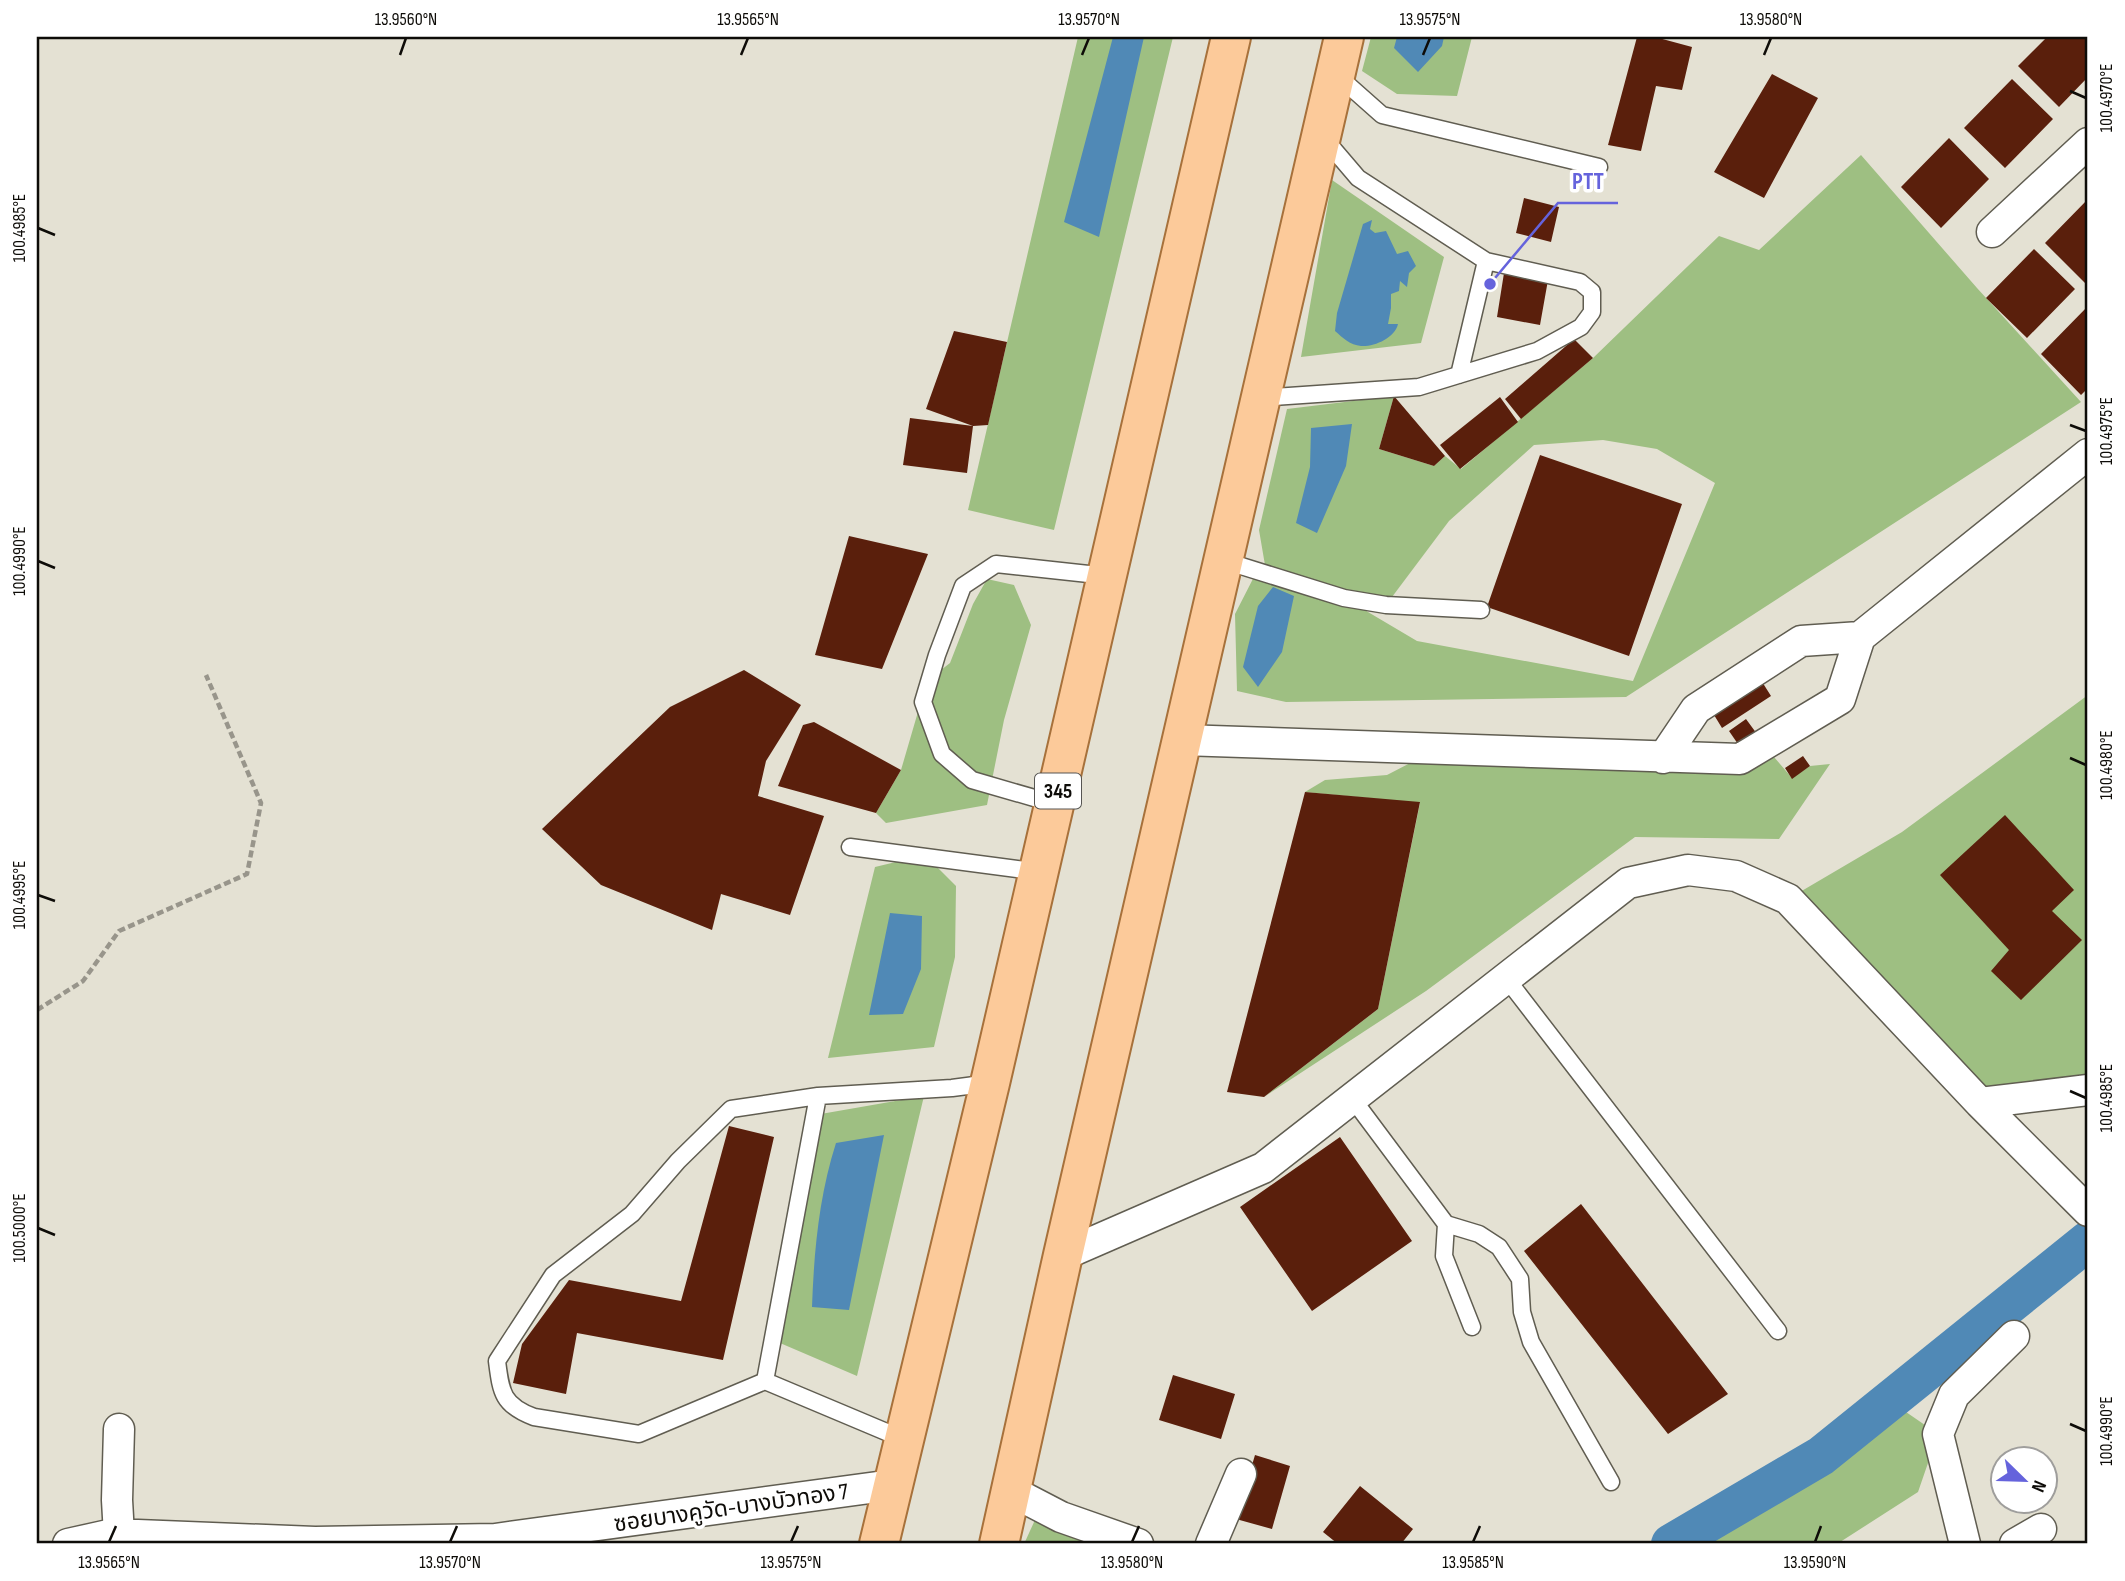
<svg xmlns="http://www.w3.org/2000/svg" width="2125" height="1581" font-family="'Sofia Sans Condensed','Noto Sans Thai',sans-serif">
	<rect width="100%" height="100%" fill="#e4e1d3"/>
	<path fill="#9ebf82" fill-rule="evenodd" d="M1078,37h95l-119,493 -86,-20z
		M1371,37h101l-15,59 -60,-2 -35,-23z
		M1861,155l116,133 104,114 -455,295 -340,5 -49,-11 -2,-77 23,-45 8,2 -7,-41 28,-121 107,-13 -15,53 55,17 11,-10 16,13 132,-111 126,-122 40,14zM1603,440l54,9 58,34 -82,198 -216,-40 -71,-42 40,6 63,-84 85,-76z
		M1332,180l112,77 -23,86 -120,14z
		M987,579l27,6 17,40 -27,95 -17,85 -101,18 -10,-10 25,-43 26,-89 23,-18 23,-59z
		M2088,695v395l-108,13 -192,-204 114,-67z
		M1768,750l24,28 18,-12 20,-2 -51,75 -144,-2 -209,154 -162,106 114,-88 42,-206 -115,-11 20,-12 62,-5 29,-15z
		M925,855l31,31 -1,71 -21,90 -106,11 47,-191z
		M924,1096l-67,280 -91,-39 49,-222z
		M1890,1401l48,33 -20,58 -81,52h-155l16,-16 123,-72z
		M1040,1509l79,35h-95z"/>
	<path fill="#5089b6" d="M1113,37h31l-45,200 -35,-15z
		M1397,37h47l-2,9 -24,26 -24,-24z
		M1372,220l-2,9 5,4 11,-2 11,23 11,-3 8,15 -7,7 -2,14 -7,-6 -1,10 -8,3v14l-3,16h10c-3,14 -24,23 -37,22 -11,-1 -18,-8 -26,-15l2,-18 26,-89z
		M1352,424l-6,42 -29,67 -21,-10 14,-56 1,-39z
		M1273,587l21,9 -12,56 -24,35 -15,-20 15,-61z
		M890,913l32,3 -1,53 -18,45 -34,1z
		M884,1135l-35,175 -37,-3c2,-56 7,-111 24,-164z"/>
	<g fill="none" stroke-linecap="round" stroke-linejoin="round">
		<path stroke="#5089b6" stroke-width="40" d="M1671,1544l150,-88 267,-215"/>
	</g>
	<path fill="#5a1f0c" d="M1637,37h18l37,10 -10,43 -26,-4 -15,65 -33,-6z
		M2047,37h39l2,2v38l-29,30 -41,-41z
		M1772,74l46,24 -54,100 -50,-26z
		M2012,79l41,40 -48,49 -41,-40z
		M1949,138l40,41 -48,49 -40,-41z
		M1524,198l35,9 -8,35 -35,-9z
		M2088,199v82l-2,3 -41,-41z
		M2034,249l41,40 -48,49 -41,-40z
		M1504,273l44,7 -8,45 -43,-8z
		M2088,306v82l-7,7 -40,-41z
		M954,331l53,11 -19,83 -15,1 -6,47 -64,-8 7,-47 63,8 -47,-17z
		M1574,339l19,19 -72,61 -16,-20z
		M1394,396l51,60 -11,10 -55,-17z
		M1500,397l18,25 -58,47 -20,-24z
		M1540,455l142,49 -53,152 -142,-49z
		M849,536l79,18 -46,115 -67,-14z
		M744,670l57,35 -35,56 -8,35 66,20 -34,99 -69,-21 -9,36 -111,-45 -59,-56 128,-122z
		M1759,677l12,19 -49,32 -11,-18z
		M1746,719l11,15 -17,13 -11,-16z
		M814,722l87,48 -25,43 -98,-27 25,-61z
		M1803,756l7,10 -18,13 -7,-11z
		M1305,792l115,10 -42,207 -114,88 -37,-5z
		M2005,815l69,75 -22,21 30,29 -61,60 -30,-29 18,-21 -69,-75z
		M729,1126l45,11 -51,223 -146,-27 -11,61 -53,-11 9,-39 47,-64 112,21z
		M1340,1137l72,104 -100,70 -72,-104z
		M1581,1204l147,190 -60,40 -144,-183z
		M1173,1375l62,19 -14,45 -62,-19z
		M1255,1455l35,11 -18,63 -36,-10z
		M1360,1486l53,43 -12,15h-63l-15,-12z"/>
	<g fill="none" stroke-linecap="round" stroke-linejoin="round">
		<g stroke="#605d51" stroke-width="19">
			<path id="service" d="M1338,76l44,39 217,52
				M1459,375l27,-114
				M1260,398l159,-11 118,-36 44,-24 11,-15v-20l-12,-10 -94,-21 -128,-83 -35,-41
				M1222,560l122,38 42,7 95,5
				M1055,804l-83,-24 -30,-26 -19,-52 14,-47 26,-69 33,-22 111,12
				M850,847l190,25
				M1506,978l272,353
				M1352,1098l94,126 33,10 20,13 21,32 2,33 9,30 80,140
				M1446,1224l-2,32 28,71
				M765,1381l-126,53 -105,-17c-32,-12 -33,-25 -37,-56l56,-86 79,-61 46,-53 53,-52 87,-13
				M903,1439l-138,-58 53,-285 134,-8 38,-5"/>
		</g>
		<g stroke="#605d51" stroke-width="33">
			<path id="minor" d="M1992,232l96,-89
				M1182,740l558,19 100,-60 20,-62 228,-183
				M1663,758l33,-49 105,-68 59,-4
				M1980,1103l108,-13
				M1063,1255l200,-87 365,-285 60,-13 48,6 52,23 192,204 108,108
				M119,1429l-2,71 2,35
				M1011,1491l50,26 77,27
				M68,1544l45,-10 202,8 180,-3 397,-54
				M1211,1544l30,-70
				M1965,1544l-27,-110 16,-39 60,-59
				M2015,1544l26,-15"/>
		</g>
		<g stroke="#a7713b" stroke-width="42">
			<path id="primary" d="M879,1544l111,-461 241,-1046
				M999,1544l64,-289 281,-1218"/>
		</g>
		<path stroke="#98958b" stroke-width="4.5" stroke-dasharray="7 3.5" stroke-linecap="butt" d="M37,1010l46,-29 36,-50 128,-57 14,-71 -55,-128"/>
		<use href="#service" stroke="#fff" stroke-width="16"/>
		<use href="#minor" stroke="#fff" stroke-width="30"/>
		<use href="#primary" stroke="#fcca9a" stroke-width="38"/>
	</g>
	<path fill="none" stroke="#0e0c08" stroke-width="2.5" d="M400,55l6,-17M741,55l7,-17M1082,55l7,-17M1423,55l7,-17M1764,55l7,-17M2070,91l16,7M38,228l17,7M2070,425l16,6M38,561l17,7M2070,758l16,7M38,895l17,6M2070,1091l16,7M38,1228l17,7M2070,1424l16,7M109,1542l7,-16M450,1542l7,-16M791,1542l7,-16M1132,1542l7,-16M1473,1542l7,-16M1815,1542l6,-16"/>
	<g text-anchor="middle" stroke-width="7" stroke-linejoin="round" paint-order="stroke">
		<rect fill="#fff" stroke="#565552" stroke-width="2" x="1035" y="773.5" width="46" height="35" rx="5"/>
		<g font-size="21" font-weight="bold" fill="#0e0c08">
			<text x="1058" y="798">345</text>
		</g>
		<g font-size="23" fill="#0e0c08" stroke="#fff">
			<text transform="translate(731 1507) rotate(-8)" y="8">ซอยบางคูวัด-บางบัวทอง 7</text>
		</g>
	</g>
	<path fill="none" stroke="#6563dc" stroke-width="2.5" d="M1490 284L1558 203H1618"/>
	<circle fill="#6563dc" stroke="#fff" stroke-width="2.5" cx="1490" cy="284" r="7"/>
	<g font-size="24" text-anchor="middle" font-weight="bold" fill="#6563dc" stroke="#fff" stroke-width="7" stroke-linejoin="round" paint-order="stroke">
		<text x="1588" y="189">PTT</text>
	</g>
	<rect width="2125" height="1581" fill="none" stroke="#ffffff" stroke-width="77"/>
	<g transform="translate(2024 1480) rotate(113)"><circle r="33" fill="#ffffff" stroke="#9f9e9c" stroke-width="2"/>
	<path d="M0-5L12 26L0 18L-12 26Z" fill="#6563dc"/>
	<text y="-10" font-size="19" font-weight="bold" text-anchor="middle" fill="#0e0c08">N</text>
	</g>
	<rect x="38" y="38" width="2048" height="1504" fill="none" stroke="#0e0c08" stroke-width="2.5"/>
	<g font-size="18" text-anchor="middle" fill="#0e0c08">
		<text x="406" y="25">13.9560°N</text>
		<text x="748" y="25">13.9565°N</text>
		<text x="1089" y="25">13.9570°N</text>
		<text x="1430" y="25">13.9575°N</text>
		<text x="1771" y="25">13.9580°N</text>
		<text transform="translate(2106 98) rotate(-90)" y="6">100.4970°E</text>
		<text transform="translate(19 228) rotate(-90)" y="6">100.4985°E</text>
		<text transform="translate(2106 431) rotate(-90)" y="6">100.4975°E</text>
		<text transform="translate(19 561) rotate(-90)" y="6">100.4990°E</text>
		<text transform="translate(2106 765) rotate(-90)" y="6">100.4980°E</text>
		<text transform="translate(19 895) rotate(-90)" y="6">100.4995°E</text>
		<text transform="translate(2106 1098) rotate(-90)" y="6">100.4985°E</text>
		<text transform="translate(19 1228) rotate(-90)" y="6">100.5000°E</text>
		<text transform="translate(2106 1431) rotate(-90)" y="6">100.4990°E</text>
		<text x="109" y="1568">13.9565°N</text>
		<text x="450" y="1568">13.9570°N</text>
		<text x="791" y="1568">13.9575°N</text>
		<text x="1132" y="1568">13.9580°N</text>
		<text x="1473" y="1568">13.9585°N</text>
		<text x="1815" y="1568">13.9590°N</text>
	</g>
</svg>
